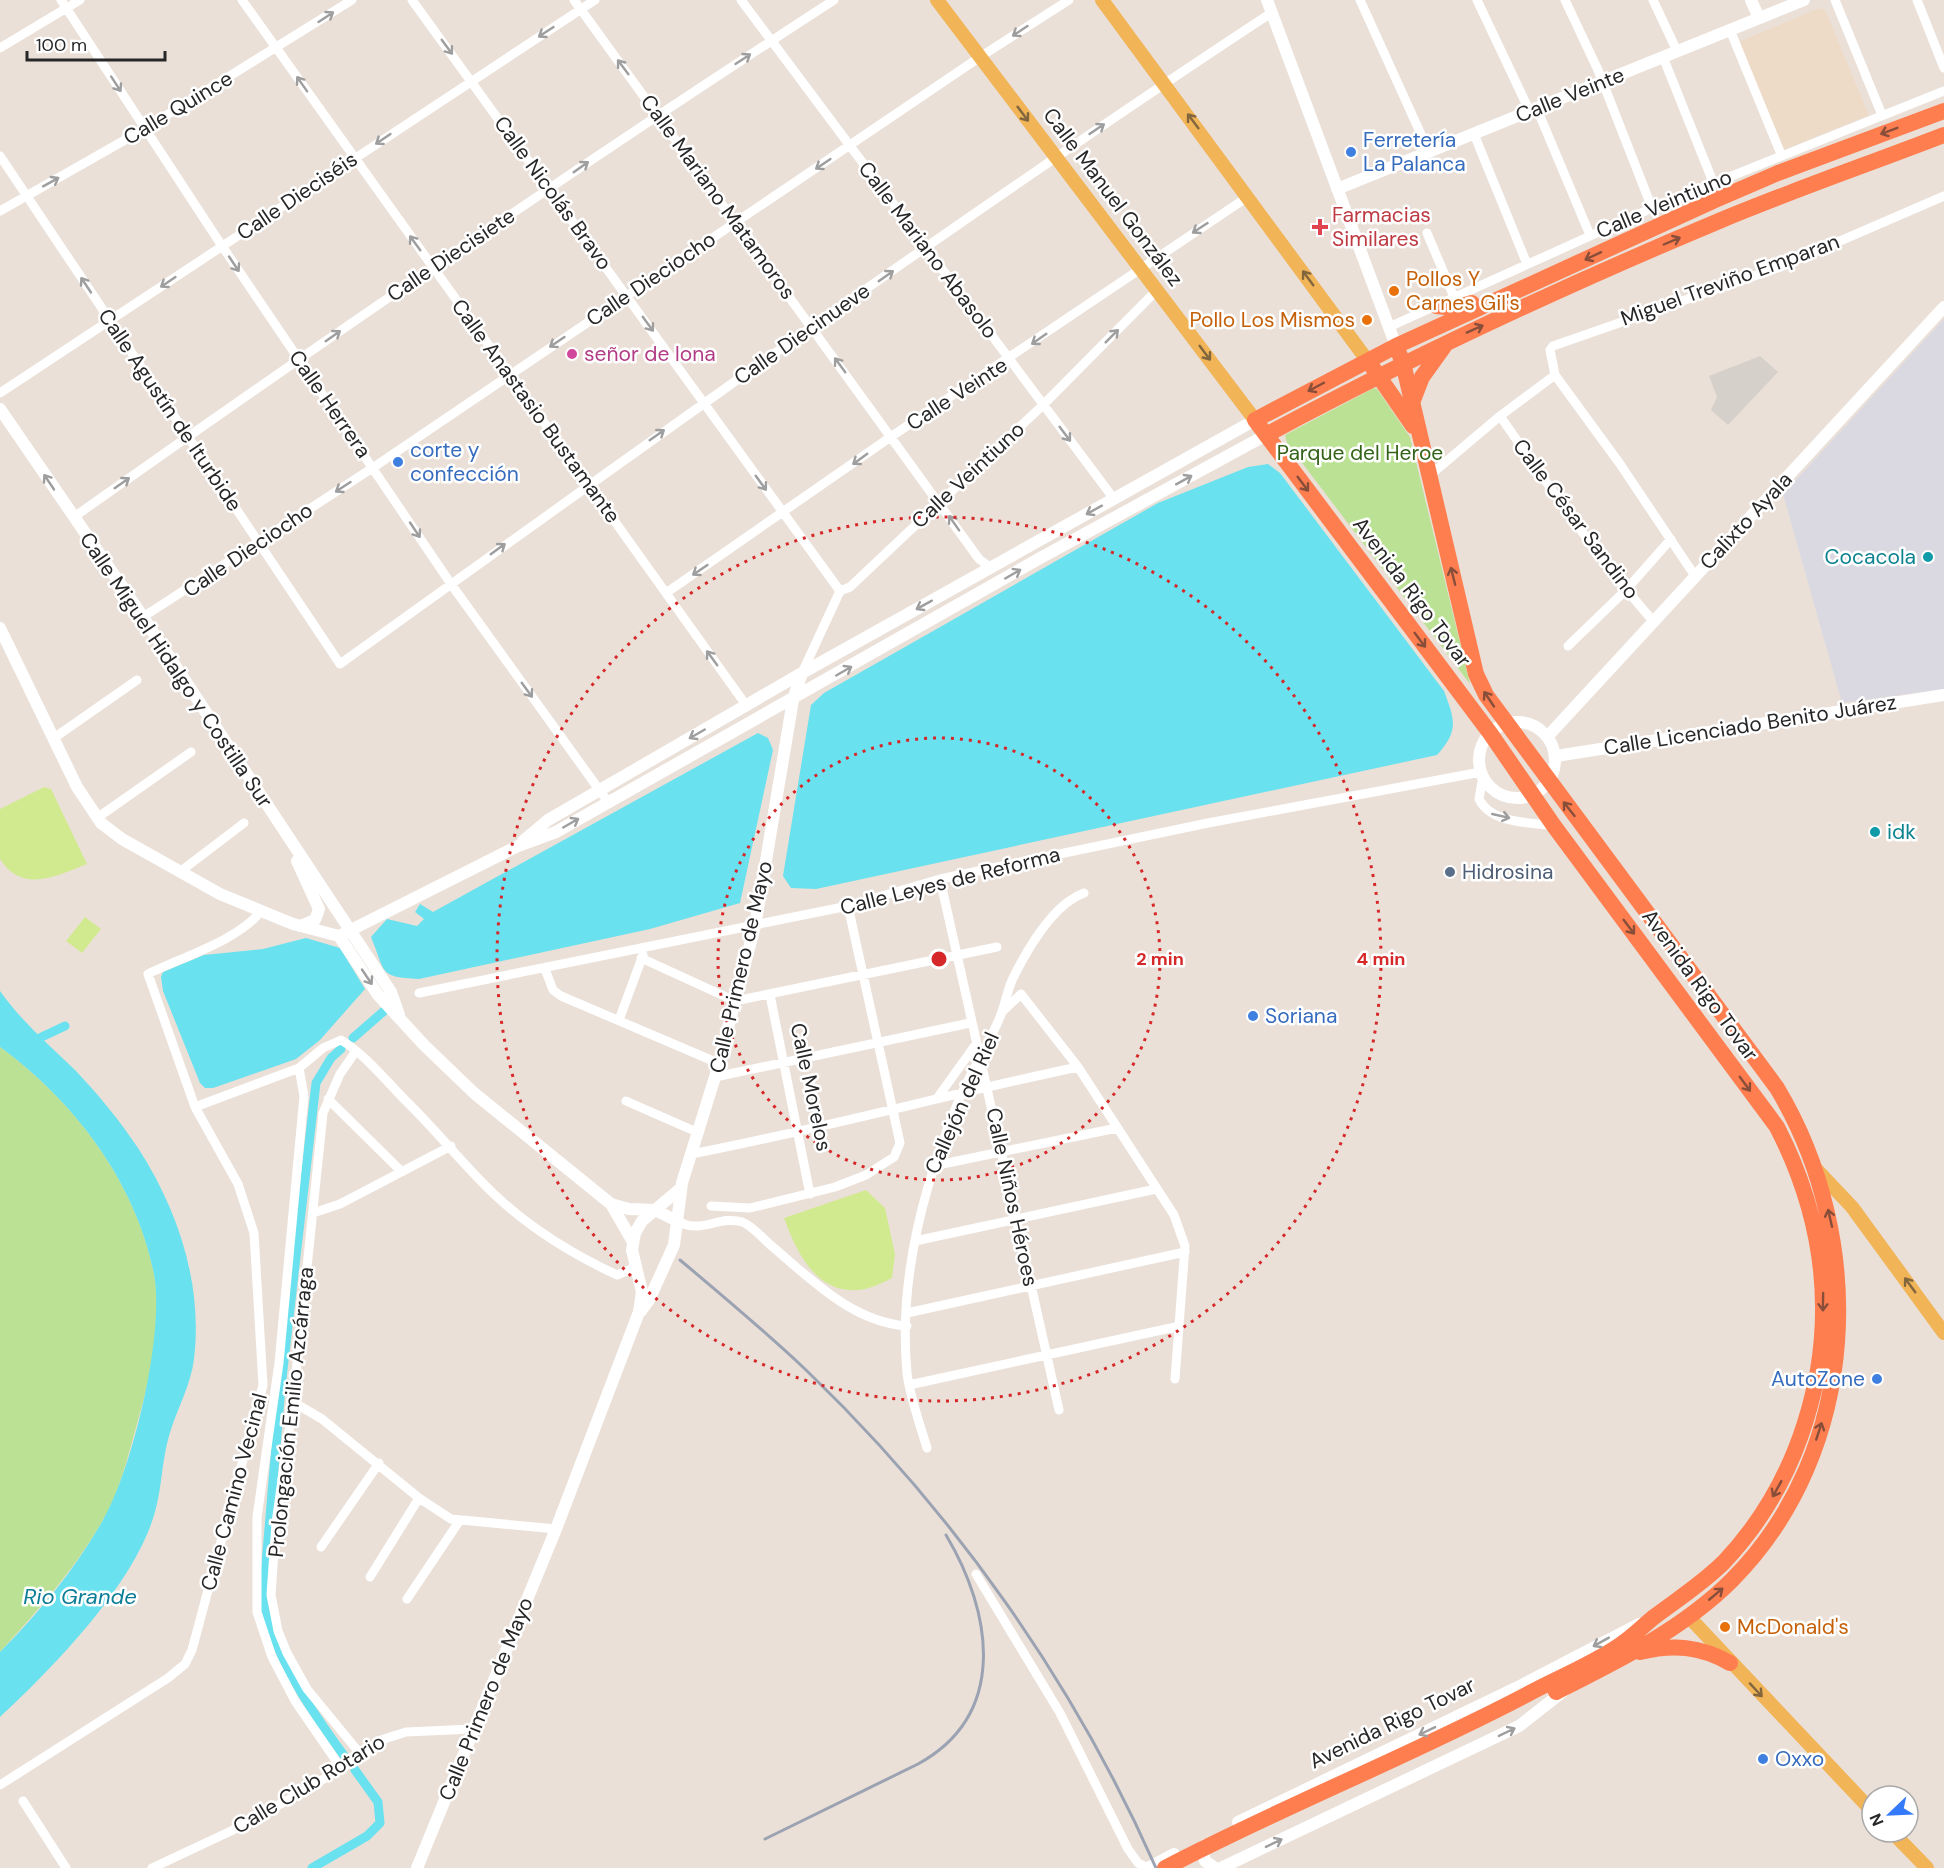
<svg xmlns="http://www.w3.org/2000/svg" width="1944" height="1868" font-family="'DM Sans',sans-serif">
	<rect width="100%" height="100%" fill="#eae0d8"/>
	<path fill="#dad9e2" d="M1944,319v370l-102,14 -59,-209z"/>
	<path fill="#eddac7" d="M1819,8l6,2 44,105 -86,35 -44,-108z"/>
	<path fill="#bbe294" d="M1374,388l3,1 33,48 60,247 -183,-241 -2,-8z
		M0,1047c74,54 136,135 154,227 10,51 -5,108 -19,157 -8,29 -16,62 -32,89 -28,49 -65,90 -103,132z"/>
	<path fill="#d2ea8f" d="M44,787l7,2 36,75c-30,12 -65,30 -87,-5v-50z
		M85,917l16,12 -19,24 -16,-12z
		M866,1190l19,18 10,46 -3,24c-8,4 -18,9 -27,11 -47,9 -68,-35 -81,-71z"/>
	<path fill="#d6d0cb" d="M1760,356l18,16 -50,53 -17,-15 6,-13 -8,-21z"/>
	<path fill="#69e1ee" d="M1268,464l12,9 164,218c11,29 15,40 -7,64l-621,134 -25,-1 -8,-12 28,-171 13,-12 334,-190 90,-36z
		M758,733l10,5 5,12 -33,153 -90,26 -231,50c-41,-2 -33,-6 -48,-42l16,-18 30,7 7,-7 -9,-7 5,-8 13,8z
		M306,938l34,10 25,41 -45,51 -24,19 -83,29h-8l-5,-5 -37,-92 -2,-14 2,-5 41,-17 59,-6z
		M0,991c21,30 49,54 75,79 23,24 45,51 63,78 40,62 65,136 56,211 -3,26 -18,52 -25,77 -7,24 -7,49 -13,72 -18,73 -102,159 -156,209v-65c39,-39 76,-84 103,-132 30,-52 62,-187 51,-246 -18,-92 -80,-173 -154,-227z"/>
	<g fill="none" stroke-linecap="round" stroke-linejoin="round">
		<path stroke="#69e1ee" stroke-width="9" d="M353,1038l31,-27
			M31,1042l34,-16
			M341,1049l-10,9 -15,25 -35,304 -18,212c12,59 46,109 82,158
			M312,1868l55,-32 13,-13 -2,-21 -23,-32"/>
		<path stroke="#fff" stroke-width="9" d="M61,0l161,246 229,338 157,218
			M242,0l504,705
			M412,0l428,591
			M574,0l405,559 12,9
			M741,0l373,499
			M1360,0l69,152
			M1477,0l53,112
			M1565,0l33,70 54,138
			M1653,0l24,51
			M1835,0l47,115
			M1917,0l27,68
			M1730,30l51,124
			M0,48l80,-48
			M1663,57l50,125
			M1537,109l53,126
			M1474,134l53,130
			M0,156l340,508c308,-221 615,-443 931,-651
			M0,211l146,-83 206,-128
			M1427,233l27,64
			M1389,327l263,-119 292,-117
			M0,393l595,-393
			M1500,416c49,70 97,141 153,205
			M1429,476l71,-60 55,-41
			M74,517c250,-177 503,-350 760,-517
			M1695,576l-75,-112 -65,-89 -5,-25 3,-4 227,-79 164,-71
			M666,593l226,-157 357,-240
			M143,617l231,-150 606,-410 89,-57
			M1568,646l58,-56 45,-51
			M802,673l38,-82 10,-4 193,-182 114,-115
			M54,738l83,-58
			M1483,776l-4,23c12,25 51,23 75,27
			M97,818l94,-66
			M181,871l63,-48
			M940,879l119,531
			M641,958l94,43 262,-54
			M545,969l8,21 8,6 157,67
			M419,993l429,-87 92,-27 268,-56 273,-51
			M770,995l40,199
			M1003,1011l18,-17 57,73 96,148 11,31 -10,133
			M619,1020l24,-65
			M356,1051l-16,23 -17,39 -30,289 -17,121 -5,72 7,36 9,22 20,36 55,67
			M299,1068l5,28 -25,267 -22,154v95l15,45 23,44 46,67
			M715,1077l255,-54
			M938,1097l38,-53
			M328,1099l73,72
			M626,1101l73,32
			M195,1107l104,-39 24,-20 18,-8c25,15 46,42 66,62 31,30 57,64 88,93 35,33 79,60 122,80l19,-8
			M691,1154c130,-25 258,-60 387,-87
			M933,1166l184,-38
			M711,1206l39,2 85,-21 31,-12 28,-18 6,-14 -52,-237
			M313,1213l27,-9 111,-58
			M679,1222c24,12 40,-7 63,0 10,3 23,19 32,26 39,33 79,74 133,78
			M915,1241l241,-52
			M907,1313l278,-61
			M909,1385l271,-59
			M293,1402l29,17 97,79 32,21 105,10
			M927,1448c-7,-24 -17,-50 -20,-75 -9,-96 17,-191 54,-278 12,-27 28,-51 39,-78 5,-12 7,-26 13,-39 14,-28 40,-74 71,-85
			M321,1547l58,-84
			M976,1574l84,139 68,136 10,14 10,5
			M370,1577l49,-79
			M407,1599l53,-79
			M0,1785l168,-107 17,-14 7,-14 71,-265 -9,-152 -16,-49 -43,-77 -47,-133c32,-16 91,-34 112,-62
			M23,1801l43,67
			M152,1868l79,-37 66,-36 65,-39 19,-16 25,-8 67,-3"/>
		<path stroke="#fff" stroke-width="12" d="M1267,0l129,346
			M1751,0l8,18
			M1337,189l467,-189
			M0,409l143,208 248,375 8,23
			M0,628l77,159 24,36 21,16 98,55 73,30 46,12 179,-90 38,-14 486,-275 224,-122
			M1479 760a38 38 0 1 1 76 0a38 38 0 1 1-76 0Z
			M1548,736l396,-429
			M1556,756l388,-61
			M523,841l25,-21 254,-147 453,-253
			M297,861l22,48 -4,11 -15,6
			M339,936l39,59 46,50 50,48 137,111 22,38
			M611,1204l18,5 26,1 24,12
			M641,1311l8,-11 25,-55 8,-62 33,-106 40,-151 38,-226 9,-27
			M1238,1822l280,-135 121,-63
			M1205,1845l-3,2 3,14 10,7
			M417,1868l139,-339 83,-217 3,-20 -10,-42 3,-17 7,-12 39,-33
			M1148,1868l26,-14
			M1221,1868l298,-142 46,-36"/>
		<path stroke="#f1b457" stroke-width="14" d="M937,0l318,420
			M1102,0l265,360
			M1817,1170l35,37 92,126
			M1688,1616l184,195
			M1892,1832l35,36"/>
		<path stroke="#ff7e4f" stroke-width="16" d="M1436,306l20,2 16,-5
			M1396,346l7,17 73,311 10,21 291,393c91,152 84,362 -45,492 -49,49 -114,81 -176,112
			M1373,368l40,58
			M1412,403l10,-26 23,-32
			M1266,435c147,-79 298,-149 453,-214 74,-31 150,-57 225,-86
			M1640,1652c33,-8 60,-6 90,11
			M1165,1868c118,-62 243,-111 361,-173 31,-17 65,-30 94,-50 12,-8 23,-19 34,-28 24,-18 49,-34 70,-55 51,-54 81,-120 94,-192 14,-85 -2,-167 -41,-243l-223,-301 -64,-93 -235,-313 141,-74 317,-145 65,-28 166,-62"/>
		<path stroke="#9ba2b2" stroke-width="3" d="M680,1260c43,36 86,72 126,110 147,141 268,312 350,498
			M765,1839l153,-75c91,-50 74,-152 28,-229"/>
	</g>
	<defs><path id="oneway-shaft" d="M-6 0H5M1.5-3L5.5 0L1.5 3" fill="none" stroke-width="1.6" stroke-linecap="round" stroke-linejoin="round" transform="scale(1.5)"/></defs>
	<g stroke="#9e9e9e">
		<use href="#oneway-shaft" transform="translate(326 17) rotate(-33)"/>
		<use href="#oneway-shaft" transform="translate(1020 31) rotate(147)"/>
		<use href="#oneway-shaft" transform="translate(546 32) rotate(147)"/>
		<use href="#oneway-shaft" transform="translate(447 47) rotate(54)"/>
		<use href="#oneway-shaft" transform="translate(743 59) rotate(-33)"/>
		<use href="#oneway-shaft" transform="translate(623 67) rotate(-127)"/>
		<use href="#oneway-shaft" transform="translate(116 84) rotate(57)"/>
		<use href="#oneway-shaft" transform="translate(302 84) rotate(-125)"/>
		<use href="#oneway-shaft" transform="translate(1097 129) rotate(-34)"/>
		<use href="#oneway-shaft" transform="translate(383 139) rotate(146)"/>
		<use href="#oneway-shaft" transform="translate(823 164) rotate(146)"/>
		<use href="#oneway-shaft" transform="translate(581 167) rotate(-35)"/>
		<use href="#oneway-shaft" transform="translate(51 182) rotate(-29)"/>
		<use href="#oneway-shaft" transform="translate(1200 228) rotate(147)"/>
		<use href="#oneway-shaft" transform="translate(415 243) rotate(-126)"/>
		<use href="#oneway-shaft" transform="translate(234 264) rotate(56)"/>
		<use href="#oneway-shaft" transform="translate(886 276) rotate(-35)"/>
		<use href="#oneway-shaft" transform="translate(168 282) rotate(146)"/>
		<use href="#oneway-shaft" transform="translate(86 285) rotate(-124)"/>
		<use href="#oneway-shaft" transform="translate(648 324) rotate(54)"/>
		<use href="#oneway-shaft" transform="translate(333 336) rotate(-35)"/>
		<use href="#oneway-shaft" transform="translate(1112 336) rotate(-45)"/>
		<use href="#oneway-shaft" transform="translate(1039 339) rotate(145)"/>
		<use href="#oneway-shaft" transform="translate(557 342) rotate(146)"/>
		<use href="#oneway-shaft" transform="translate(840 365) rotate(-126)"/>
		<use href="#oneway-shaft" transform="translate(1065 434) rotate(53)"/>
		<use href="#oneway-shaft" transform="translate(657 435) rotate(-35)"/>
		<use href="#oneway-shaft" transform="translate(860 459) rotate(144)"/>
		<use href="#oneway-shaft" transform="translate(1184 480) rotate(-29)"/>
		<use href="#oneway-shaft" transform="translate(49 482) rotate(-124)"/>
		<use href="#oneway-shaft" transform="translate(122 483) rotate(-35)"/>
		<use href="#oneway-shaft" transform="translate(761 483) rotate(54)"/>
		<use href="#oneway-shaft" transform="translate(343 487) rotate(147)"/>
		<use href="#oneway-shaft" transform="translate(1094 510) rotate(151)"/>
		<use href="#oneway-shaft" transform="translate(954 523) rotate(-125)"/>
		<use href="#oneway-shaft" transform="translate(415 530) rotate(56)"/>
		<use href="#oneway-shaft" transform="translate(498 549) rotate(-36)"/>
		<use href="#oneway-shaft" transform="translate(700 570) rotate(146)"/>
		<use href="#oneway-shaft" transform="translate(1013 574) rotate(-30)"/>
		<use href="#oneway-shaft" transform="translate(924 605) rotate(151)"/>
		<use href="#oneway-shaft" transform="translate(712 658) rotate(-126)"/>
		<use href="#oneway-shaft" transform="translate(844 671) rotate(-30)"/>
		<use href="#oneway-shaft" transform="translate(527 690) rotate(54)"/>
		<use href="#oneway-shaft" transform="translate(697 734) rotate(150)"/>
		<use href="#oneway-shaft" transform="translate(1501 816) rotate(13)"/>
		<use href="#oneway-shaft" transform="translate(571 823) rotate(-30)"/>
		<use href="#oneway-shaft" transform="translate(367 977) rotate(56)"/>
		<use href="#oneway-shaft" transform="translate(1601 1642) rotate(151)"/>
		<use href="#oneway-shaft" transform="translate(1427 1731) rotate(154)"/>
		<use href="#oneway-shaft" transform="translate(1507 1732) rotate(-26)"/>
		<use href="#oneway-shaft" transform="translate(1274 1843) rotate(-26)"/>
	</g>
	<g stroke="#82663d">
		<use href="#oneway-shaft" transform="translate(1023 114) rotate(53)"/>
		<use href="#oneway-shaft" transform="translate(1193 121) rotate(-127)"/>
		<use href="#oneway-shaft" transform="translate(1308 278) rotate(-126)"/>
		<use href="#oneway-shaft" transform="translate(1205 353) rotate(53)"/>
		<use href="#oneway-shaft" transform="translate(1910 1285) rotate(-126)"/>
		<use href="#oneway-shaft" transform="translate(1756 1690) rotate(47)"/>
	</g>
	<g stroke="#884e39">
		<use href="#oneway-shaft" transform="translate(1889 131) rotate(159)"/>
		<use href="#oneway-shaft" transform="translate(1672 241) rotate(-23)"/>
		<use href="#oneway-shaft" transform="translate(1593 256) rotate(155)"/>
		<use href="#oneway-shaft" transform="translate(1475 329) rotate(-24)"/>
		<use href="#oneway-shaft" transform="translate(1316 387) rotate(152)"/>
		<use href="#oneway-shaft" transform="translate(1303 484) rotate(53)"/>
		<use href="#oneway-shaft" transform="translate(1453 576) rotate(-104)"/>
		<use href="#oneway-shaft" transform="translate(1420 640) rotate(53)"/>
		<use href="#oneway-shaft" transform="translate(1489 699) rotate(-124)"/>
		<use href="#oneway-shaft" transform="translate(1569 809) rotate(-128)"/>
		<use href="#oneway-shaft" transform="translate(1629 927) rotate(53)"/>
		<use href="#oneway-shaft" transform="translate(1745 1084) rotate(54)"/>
		<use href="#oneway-shaft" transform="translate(1830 1218) rotate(-103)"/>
		<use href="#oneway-shaft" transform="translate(1823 1302) rotate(91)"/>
		<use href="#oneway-shaft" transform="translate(1819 1431) rotate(-72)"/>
		<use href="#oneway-shaft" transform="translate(1777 1489) rotate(119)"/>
		<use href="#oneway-shaft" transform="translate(1716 1594) rotate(-40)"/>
	</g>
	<g fill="none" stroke="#d62828" stroke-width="3" stroke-dasharray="3 6">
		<circle cx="939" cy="959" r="221"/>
		<circle cx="939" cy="959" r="442"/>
	</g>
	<g fill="#3f7fe0" stroke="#fff" stroke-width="2">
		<circle cx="1351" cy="152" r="6"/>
		<circle cx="398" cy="462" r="6"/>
		<circle cx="1253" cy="1016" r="6"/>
		<circle cx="1877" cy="1379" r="6"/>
		<circle cx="1763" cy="1759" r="6"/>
	</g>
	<path fill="#e0444e" stroke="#fff" stroke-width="2" d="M1317 218h6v6h6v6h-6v6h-6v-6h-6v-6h6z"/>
	<g fill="#e8710a" stroke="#fff" stroke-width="2">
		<circle cx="1394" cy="291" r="6"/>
		<circle cx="1367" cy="320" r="6"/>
		<circle cx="1725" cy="1627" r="6"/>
	</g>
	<circle fill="#d1479c" stroke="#fff" stroke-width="2" cx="572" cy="354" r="6"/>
	<g fill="#0f9aa8" stroke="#fff" stroke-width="2">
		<circle cx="1928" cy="557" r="6"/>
		<circle cx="1875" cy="832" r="6"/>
	</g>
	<circle fill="#5c6f8a" stroke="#fff" stroke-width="2" cx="1450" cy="872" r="6"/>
	<g text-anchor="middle" stroke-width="5" stroke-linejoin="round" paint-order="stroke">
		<g font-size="21" fill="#272727" stroke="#fff">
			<text transform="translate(1570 95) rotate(-22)" y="7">Calle Veinte</text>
			<text transform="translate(178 108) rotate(-31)" y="7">Calle Quince</text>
			<text transform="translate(553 193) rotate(54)" y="7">Calle Nicolás Bravo</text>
			<text transform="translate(297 196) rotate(-34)" y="7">Calle Dieciséis</text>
			<text transform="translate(718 197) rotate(54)" y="7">Calle Mariano Matamoros</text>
			<text transform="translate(1113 197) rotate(53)" y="7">Calle Manuel González</text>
			<text transform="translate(1664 204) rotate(-23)" y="7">Calle Veintiuno</text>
			<text transform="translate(928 250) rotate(53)" y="7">Calle Mariano Abasolo</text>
			<text transform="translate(451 255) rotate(-34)" y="7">Calle Diecisiete</text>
			<text transform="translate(651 279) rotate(-34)" y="7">Calle Dieciocho</text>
			<text transform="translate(1730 280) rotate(-20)" y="7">Miguel Treviño Emparan</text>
			<text transform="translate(802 334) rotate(-35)" y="7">Calle Diecinueve</text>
			<text transform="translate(957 394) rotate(-33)" y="7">Calle Veinte</text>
			<text transform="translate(330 404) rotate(55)" y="7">Calle Herrera</text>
			<text transform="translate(170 410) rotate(56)" y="7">Calle Agustín de Iturbide</text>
			<text transform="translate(536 411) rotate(54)" y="7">Calle Anastasio Bustamante</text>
			<text transform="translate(968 475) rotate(-43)" y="7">Calle Veintiuno</text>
			<text transform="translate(1576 519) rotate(53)" y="7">Calle César Sandino</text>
			<text transform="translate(1746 521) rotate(-47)" y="7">Calixto Ayala</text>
			<text transform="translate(248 550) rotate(-34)" y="7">Calle Dieciocho</text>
			<text transform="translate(1412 592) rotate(53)" y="7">Avenida Rigo Tovar</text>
			<text transform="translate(176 670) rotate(56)" y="7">Calle Miguel Hidalgo y Costilla Sur</text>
			<text transform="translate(1750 725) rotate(-9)" y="7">Calle Licenciado Benito Juárez</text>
			<text transform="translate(950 881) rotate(-14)" y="7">Calle Leyes de Reforma</text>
			<text transform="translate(741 967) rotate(-77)" y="7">Calle Primero de Mayo</text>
			<text transform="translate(1700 985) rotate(54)" y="7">Avenida Rigo Tovar</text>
			<text transform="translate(811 1087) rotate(78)" y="7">Calle Morelos</text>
			<text transform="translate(962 1103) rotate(-66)" y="7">Callejón del Riel</text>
			<text transform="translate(1012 1197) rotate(78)" y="7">Calle Niños Héroes</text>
			<text transform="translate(291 1412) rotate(-84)" y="7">Prolongación Emilio Azcárraga</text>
			<text transform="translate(234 1492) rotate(-75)" y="7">Calle Camino Vecinal</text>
			<text transform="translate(486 1699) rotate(-68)" y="7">Calle Primero de Mayo</text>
			<text transform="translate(1392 1723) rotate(-26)" y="7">Avenida Rigo Tovar</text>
			<text transform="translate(309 1784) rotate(-31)" y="7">Calle Club Rotario</text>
		</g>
		<g font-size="21" fill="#366cbe" stroke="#fff" text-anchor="start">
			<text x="1363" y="147">Ferretería<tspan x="1363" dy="24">La Palanca</tspan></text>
			<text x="410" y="457">corte y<tspan x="410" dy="24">confección</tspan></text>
			<text x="1265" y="1023">Soriana</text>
			<text x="1865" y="1386" text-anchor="end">AutoZone</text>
			<text x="1775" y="1766">Oxxo</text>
		</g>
		<g font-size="21" fill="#be3a42" stroke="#fff" text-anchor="start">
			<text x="1332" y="222">Farmacias<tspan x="1332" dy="24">Similares</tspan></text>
		</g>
		<g font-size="21" fill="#c56008" stroke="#fff" text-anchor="start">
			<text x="1406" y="286">Pollos Y<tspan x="1406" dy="24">Carnes Gil's</tspan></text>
			<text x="1355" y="327" text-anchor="end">Pollo Los Mismos</text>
			<text x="1737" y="1634">McDonald's</text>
		</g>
		<g font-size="21" fill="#b23c85" stroke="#fff" text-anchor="start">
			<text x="584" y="361">señor de lona</text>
		</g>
		<g font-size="21" fill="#346318" stroke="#fff">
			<text x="1360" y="460">Parque del Heroe</text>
		</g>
		<g font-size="21" fill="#0d838f" stroke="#fff" text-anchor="end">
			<text x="1916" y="564">Cocacola</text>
			<text x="1887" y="839" text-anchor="start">idk</text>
		</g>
		<g font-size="21" fill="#4e5e75" stroke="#fff" text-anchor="start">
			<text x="1462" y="879">Hidrosina</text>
		</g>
		<g font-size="22" font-style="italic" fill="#0c7d96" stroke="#fff">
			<text x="80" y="1604">Rio Grande</text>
		</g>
	</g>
	<circle cx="939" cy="959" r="9" fill="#d62828" stroke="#fff" stroke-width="3"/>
	<g font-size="18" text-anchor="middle" font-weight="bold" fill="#d62828" stroke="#fff" stroke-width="5" stroke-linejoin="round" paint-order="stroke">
		<text x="1160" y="965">2 min</text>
		<text x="1381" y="965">4 min</text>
	</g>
	<g transform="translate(1890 1814) rotate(247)"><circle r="28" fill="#ffffff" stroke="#a9a9a9" stroke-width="1.5"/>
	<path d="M0-4.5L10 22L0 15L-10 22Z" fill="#357afa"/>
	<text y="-9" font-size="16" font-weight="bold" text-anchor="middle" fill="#272727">N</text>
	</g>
	<path d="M27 51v9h138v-9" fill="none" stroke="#272727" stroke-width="3"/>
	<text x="36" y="51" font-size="18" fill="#272727" stroke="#ffffff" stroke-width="4.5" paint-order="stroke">100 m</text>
</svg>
